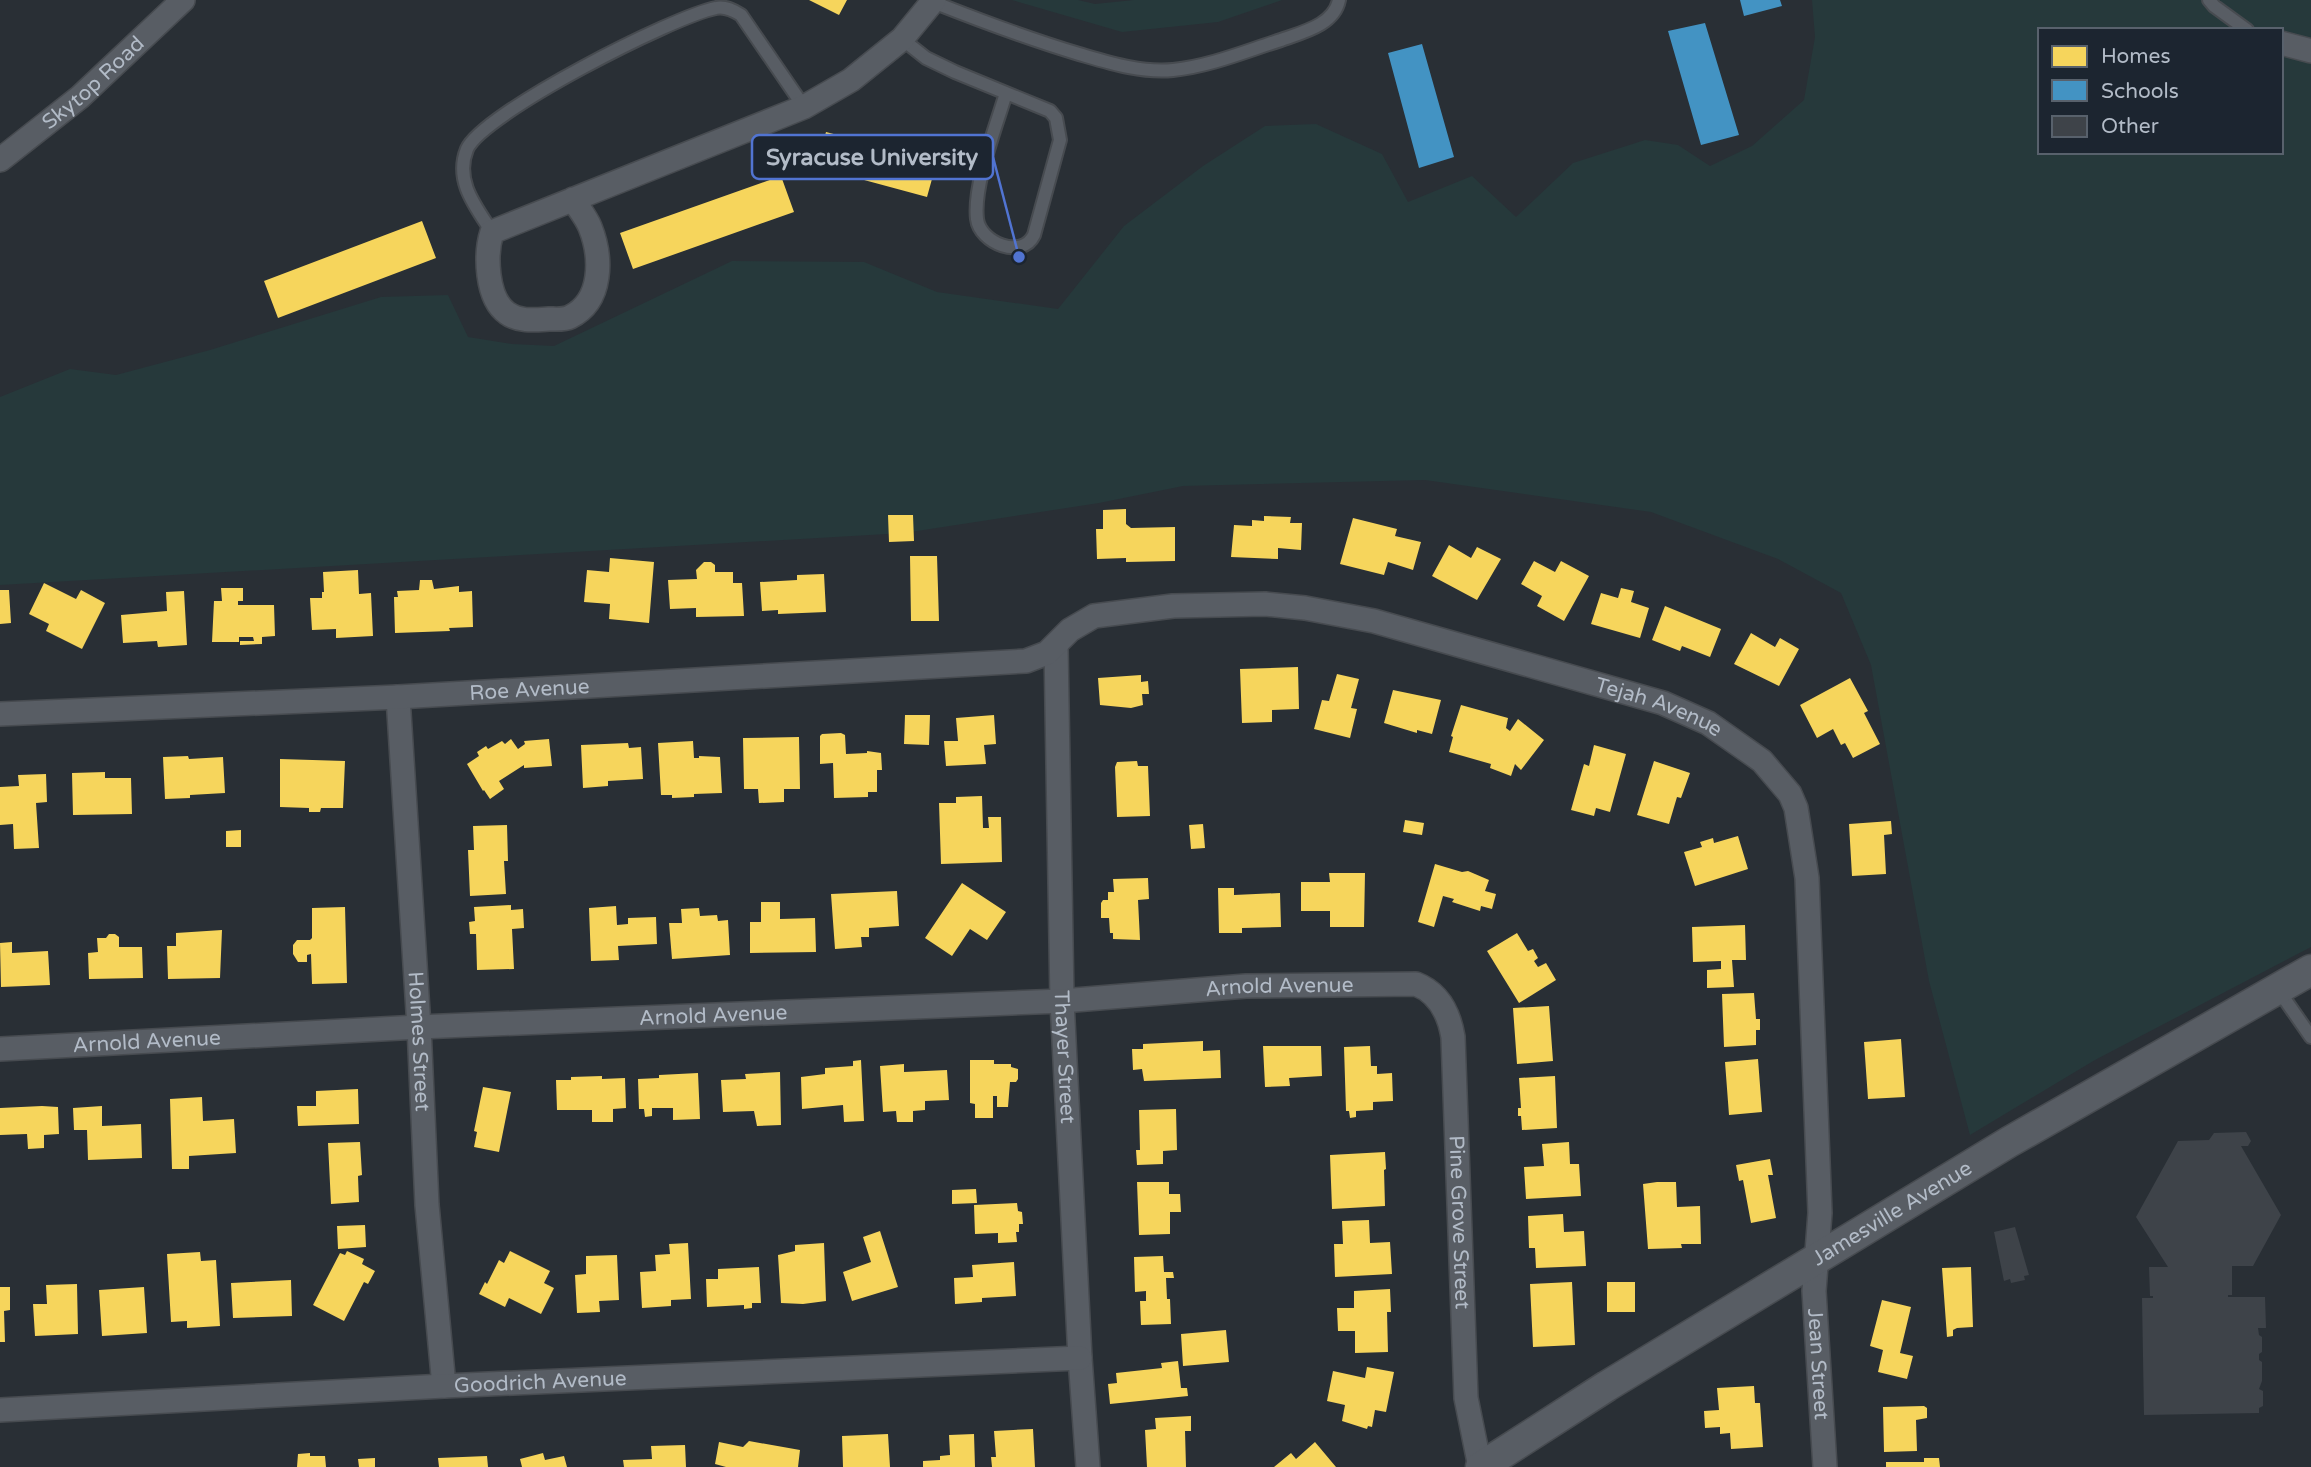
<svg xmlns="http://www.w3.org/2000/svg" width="2311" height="1467" font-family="'Varela Round',sans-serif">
	<rect width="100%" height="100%" fill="#292f35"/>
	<path fill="#26393b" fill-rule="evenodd" d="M1012,0h66l17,4 39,-4h148l-64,22 -96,10z
		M1812,0h499v947l-216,113 -125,75 -41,-154 -58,-316 -30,-72 -63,-34 -127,-47 -226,-32 -242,6 -84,17 -195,30 -904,52v-188l70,-28 46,6 94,-25 171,-53 67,-2 20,42 44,7 42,2 178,-85 132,1 73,30 121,17 66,-83 79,-60 62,-40 51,-2 66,30 26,48 64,-26 44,41 57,-54 72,-23 33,5 32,21 42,-20 52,-46 11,-63zM2040,30h241v122h-241z"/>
	<path fill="#f6d55c" d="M809,0h38l-8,15z
		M826,132l111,29 -10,36 -111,-30z
		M781,176l13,36 -161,57 -13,-36z
		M422,221l14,37 -158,60 -14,-37z
		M1126,509v15l5,4 44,-1v34l-49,1v-4l-29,1 -1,-30h7v-19z
		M888,515h25l1,26 -25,1z
		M1264,516l27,1 -1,6h12l-1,27 -23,-2v11l-47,-2 3,-32 18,1v-6l12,1z
		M1353,518l44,11 -2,7 26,6 -8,28 -25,-8 -4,13 -44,-11z
		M1449,545l22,13 6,-11 24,12 -24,41 -45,-24z
		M910,556h27l2,65h-28z
		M610,558l44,4 -5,61 -40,-4 1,-15 -26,-2 3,-32 22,2z
		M1534,561l21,11 6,-11 28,15 -25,45 -27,-15 5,-10 -21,-12z
		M704,562h7l4,3v7h18v11h9l2,33 -48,1v-9l-26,1 -2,-29 29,-1 -1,-9z
		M358,570l1,24 12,-1 2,43 -37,2v-9l-24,1 -2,-32h12v-6h2l-1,-20z
		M824,574l2,38 -48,2v-4l-16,1 -2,-29 37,-2v-5z
		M420,580h12l2,9 25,-3v6l13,-1 1,36 -24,1 1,3 -55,2 -1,-36h4l-1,-6 22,-1z
		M44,583l32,16 5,-9 24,13 -23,46 -36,-18 3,-7 -20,-10z
		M221,588h22v13h-5v4h36l1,31 -13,1v7l-22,1v-4h14l-1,-4h-14v5h-27l2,-41h8z
		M1621,588l13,3 -3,11 18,6 -9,30 -49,-14 10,-31 17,5z
		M0,590h9l2,33 -11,1z
		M184,591l3,54 -29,2 -1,-6 -34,2 -2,-28 46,-4 -1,-19z
		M1665,606l56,23 -11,28 -28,-11 -2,5 -28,-11z
		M1751,633l24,14 5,-9 19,11 -20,37 -45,-22z
		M1298,667l1,42 -27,1v12l-30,1 -2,-54z
		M1337,674l22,5 -8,29 6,1 -7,29 -36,-9 8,-29 7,1z
		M1141,675v7l7,-1 1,13h-7l1,11 -12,3 -31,-3 -2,-27z
		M1850,678l18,33 -4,2 16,31 -27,14 -8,-15 -4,2 -8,-16 -16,9 -17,-33z
		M1393,690l48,10 -9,34 -15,-4v3l-33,-10z
		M1461,705l47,13 -2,10 4,3 8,-12 26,21 -23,30 -6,-6 -4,12 -21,-8 1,-4 -42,-12 4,-15 -2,-1z
		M905,715h25l-1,30 -25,-1z
		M994,715l2,29 -12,1 2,19 -40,2 -2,-25h14l-2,-23z
		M841,733l4,2 1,19 21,-1v-2l14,2 1,17h-5v22h-9v5l-34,1 -1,-35 -13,1v-28l2,-2z
		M799,737l1,52h-16v13l-25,1 -1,-14h-14l-1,-51z
		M511,739l7,10 7,-5 -1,-3 25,-2 3,27 -28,2v-3l-25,16 5,8 -14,10 -6,-9 -1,1 -16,-27 12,-8 -2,-4 9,-6 2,3 14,-8 3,3z
		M693,741l1,17h5v-2l21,1 2,36 -28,1v3l-22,1v-3h-11l-3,-52z
		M628,743l1,5 12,-1 2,32 -35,2v5l-25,2 -2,-43z
		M1594,745l32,9 -16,58 -14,-4 -2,8 -23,-6 13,-46 5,2z
		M188,756l1,3 34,-2 2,36 -35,2v3l-25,1 -2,-42z
		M280,759l65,2 -2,47h-22l-1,4h-11v-4l-29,-1z
		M1137,761l1,5h10l2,50 -33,1 -2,-50 2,-5z
		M1654,761l36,12 -9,25 -4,-1 -8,27 -32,-9z
		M105,772v6h26l1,36 -59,1 -1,-42z
		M46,774l1,28 -11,1 3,45 -25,1 -1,-25 -13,1v-38l19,-1 -1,-11z
		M982,796l1,32h6l-1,-11h13l1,45 -61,2 -2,-61h17v-6z
		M1405,820l19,3 -2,12 -19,-3z
		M1891,821l1,13 -8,1 2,39 -34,2 -3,-52z
		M1203,824l2,24 -14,1 -2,-24z
		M507,825l1,36h-4l2,33 -36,2 -2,-46h6l-1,-24z
		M241,830v17h-15v-16z
		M1738,836l10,33 -53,17 -11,-34 18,-5 -2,-5 13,-4 1,5z
		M1435,864l27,8 6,-1 21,9 -4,11 11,3 -4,15 -11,-3 -1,5 -28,-9 2,-3 -11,-3 -9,31 -16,-5z
		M1329,873h36l-1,54h-34v-16h-29v-29h29z
		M1148,878l1,21 -11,1 2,40 -27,-1v-6h-3l-1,-15h-8v-15l2,-3h5v-8h6l-1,-13z
		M962,883l44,29 -19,28 -17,-11 -18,27 -27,-18z
		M1218,888h16v7l46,-2 1,34 -39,1v5h-23z
		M897,891l2,35 -30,2v9h-8l1,10 -27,2 -4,-55z
		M761,902h19v17l35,-1 1,34 -66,1v-31h11z
		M511,905v5l12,-1 1,19 -12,1 2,40 -37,1 -1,-36h-6l-1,-12 6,-1 -1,-14z
		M616,906l1,19 11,-1v-6l28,-1 1,27 -39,2 1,14 -28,1 -2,-53z
		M345,907l2,76 -35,1 -1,-30 -4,1v7h-9l-5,-8v-9l4,-5h13l2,-2v-30z
		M699,908l1,8 17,-1 1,6 10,-1 2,35 -58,4 -3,-36h13l-1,-14z
		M1745,925l1,35h-14l2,27 -27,1v-18l14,-1v-8l-28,1 -1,-35z
		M222,930l-2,48 -52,1 -1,-33h9v-13z
		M1517,933l11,18 5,-2 5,9 -4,3 4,6 8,-4 10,17 -37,23 -32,-52z
		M109,934h6l4,3v10h23l1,31 -54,1 -1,-26 10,-1 -1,-14h9z
		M12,942v11l36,-2 2,34 -49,2 -1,-44z
		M1754,993l2,26h4v11h-4v15l-32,2 -2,-53z
		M1549,1006l4,55 -36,3 -4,-56z
		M1901,1039l4,58 -37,2 -4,-57z
		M1203,1041v10l17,-1 1,28 -77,3 -2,-12 -9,1 -1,-21h11v-5z
		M1263,1046h58l1,30 -33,2 1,8 -25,1z
		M1370,1046l1,20h6v8l15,-1 1,28 -20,1v8l-17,1v6l-6,1 -1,-7h-3l-2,-64z
		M1758,1059l4,53 -33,3 -4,-53z
		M861,1060l3,61 -20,1 -1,-17 -41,4 -1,-32 24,-3v-6l28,-2v-5z
		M970,1060h24v4h17v3l7,2v10l-2,3h-6l-2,25h-11v-11h-4v22h-18v-14l-5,-1z
		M904,1064v8l43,-2 2,30 -24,1v9l-12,1v11h-16l-1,-11 -13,1 -3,-46z
		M780,1072l1,53 -24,1 -3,-15 -31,1 -2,-32 25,-1 -1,-5z
		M698,1073l2,46 -27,1v-12h-21v8l-7,1 -1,-8h-5l-1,-30 21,-1v-3z
		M602,1076v3l23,-1 1,30 -13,1v13h-21v-12h-35l-1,-30h15v-3z
		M1555,1076l2,52 -35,2 -1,-14h-3v-8h3l-2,-30z
		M483,1087l28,5 -12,60 -25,-5 3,-15 -3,-1z
		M358,1089l1,35 -61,2 -1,-20h19v-15z
		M202,1097l1,24 31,-2 2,34 -47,3v13h-17l-2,-70z
		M42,1106l16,1 1,27 -15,1v13l-16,1 -1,-15 -27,1v-27z
		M102,1106v20l39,-2 1,34 -54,2 -1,-30h-13l-1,-22z
		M1176,1109l1,41 -14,1v13l-26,1 -1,-15h4l-1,-40z
		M360,1142l2,33 -4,1 1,26 -28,2 -3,-61z
		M1569,1142l1,22h9l2,32 -55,3 -2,-32 20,-1 -2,-22z
		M1385,1152l1,17 -2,1 1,36 -53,3 -2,-54z
		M1770,1159l3,16h-5l8,43 -25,5 -8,-43 -4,1 -3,-16z
		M1137,1182h32v12h11l1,18h-11v22l-31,1z
		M1657,1182h19l1,25 23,-1 1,38h-20l1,4 -34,1 -5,-65z
		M976,1189l1,14 -25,1v-14z
		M1017,1203l1,8 4,1 1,12h-4v8h-3l1,10 -19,1v-10l-23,1 -1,-29z
		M1563,1214l1,18 20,-1 2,35 -50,2 -1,-20h-6l-1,-32z
		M1369,1220l1,23 20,-1 2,32 -57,3 -1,-33h9l-1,-23z
		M365,1225l1,22 -28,2 -1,-23z
		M880,1231l18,56 -46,14 -9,-29 28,-10 -8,-25z
		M688,1243l3,56 -20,1v6l-29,2 -2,-36 16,-1 -1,-16 15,-1 -1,-10z
		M824,1243l2,58 -23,3 -22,-1 -3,-48 17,-4v-6z
		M347,1251l17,8 -2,5 13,7 -7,13 -4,-2 -20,39 -31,-16 27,-52 5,2z
		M510,1251l40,20 -6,12 10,5 -13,26 -32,-16 -4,9 -26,-13 6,-12 2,2 12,-24 5,3z
		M200,1252l1,9 15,-1 4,66 -33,2v-7l-16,1 -4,-68z
		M617,1255l2,45 -20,1 1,11 -23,1 -2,-38 11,-1v-18z
		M1163,1256l1,16h9l1,6h-8l1,21h3l1,25 -30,1 -1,-24h6v-10l-11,1 -1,-35z
		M1014,1262l2,34 -34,2v4l-27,2 -1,-26 19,-1 -1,-12z
		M759,1267l2,36h-9v5l-8,1v-4l-37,2 -1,-28h12v-10z
		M1971,1267l2,60 -16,1 -4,2v6l-6,1 -5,-69z
		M291,1280l1,36 -59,2 -2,-35z
		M1572,1282l3,63 -42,2 -3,-63z
		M1607,1282h28v30h-28z
		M77,1284l1,50 -43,2 -2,-32h14l-1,-19z
		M0,1287h10v23l-6,1 1,31h-5z
		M144,1287l3,46 -45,3 -3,-46z
		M1390,1289l1,23h-4l1,40 -33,1v-22h-17l-1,-23h17v-17z
		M1882,1300l29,7 -11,46 13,3 -6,23 -29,-7 5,-22 -13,-4z
		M1226,1330l3,32 -46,4 -2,-32z
		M1178,1361l3,27h6l1,8 -78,8 -2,-20 9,-1 -1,-10 46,-5 -1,-5z
		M1367,1367l27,5 -8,40 -11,-2 -3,17 -4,-1 -1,3 -25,-8 3,-16 -18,-4 6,-30 32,7z
		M1754,1386l1,17h5l3,44 -32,2 -1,-16 -10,1v-7l-15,1 -1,-17 15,-1 -2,-22z
		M1924,1406l3,2v10l-11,2 1,31 -33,1 -1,-45z
		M1191,1416v15h-6l1,36h-39l-2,-37 11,-1 -1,-11z
		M1033,1429l2,38h-43l-1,-10h5l-2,-26z
		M888,1434l2,33h-47l-1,-31z
		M974,1434l1,33h-52v-6l17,-1v-4l10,-1 -1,-20z
		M749,1441l51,9 -2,17h-72l-11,-3 4,-22 24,5z
		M1315,1442l21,25h-62l17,-14 5,6z
		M685,1445l1,22h-62l-1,-7 29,-1 -1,-13z
		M310,1453v3h15l1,11h-29l1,-13z
		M543,1453l2,7 19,-4 3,11h-45l-2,-8z
		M487,1456l1,11h-49l-1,-9z
		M375,1458v9h-16l-1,-8z
		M1924,1458h15l1,9h-54v-5h38z"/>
	<path fill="#4393c3" d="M1740,0h40l2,6 -38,10z
		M1705,23l34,112 -38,10 -33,-114z
		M1422,44l32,113 -35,11 -31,-115z"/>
	<path fill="#3e4349" d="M2246,1132l5,9 -3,5h-7l40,69 -28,51h-21v29h-4v2h37l1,31h-8l1,7 3,2v15l-3,2v6l3,2v19l-3,8 4,2v15l-4,2v5l-115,2 -2,-117h11v-2h-3l-1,-29h19l-32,-50 42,-76 31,-1 5,-7z
		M2015,1227l14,48 -5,1 1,4 -14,3 -1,-4 -6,2 -10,-49z"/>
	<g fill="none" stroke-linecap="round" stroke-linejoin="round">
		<g stroke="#474b50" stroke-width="16">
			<path id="service" d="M2209,0l5,6 33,24
				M933,2c48,19 96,37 146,52 31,9 62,19 94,16 38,-4 73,-19 108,-30 22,-8 53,-15 58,-40
				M902,39l24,19 29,14 95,39 6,7 4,22 -26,95c-12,25 -54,8 -57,-16 -4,-34 19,-92 29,-126
				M492,232c-16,-25 -38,-51 -25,-83 16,-36 207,-133 249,-141 9,-2 17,2 25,7l63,92
				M2277,988l34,49"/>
		</g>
		<g stroke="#474b50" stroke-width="26">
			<g id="minor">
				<path d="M2281,43l30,8"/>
				<path id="s1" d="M0,160l80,-63 103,-97"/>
				<path d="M573,199c5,9 13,18 17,28 12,30 13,74 -20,90 -6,3 -15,2 -21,2 -14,1 -30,3 -42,-6 -21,-15 -22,-59 -15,-81l312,-125 47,-27 51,-41 32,-39"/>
				<path id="s2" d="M1056,646l6,355 18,357 8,109"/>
				<path id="s3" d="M398,697l21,330 8,178 17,181"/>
				<path id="s4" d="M0,714l398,-17 628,-36 21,-8 23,-23 24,-14 79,-10 92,-2 40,4 69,13 289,82 45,20 54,38 28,33 6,14 11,70 13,335 -6,78 11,176"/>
				<path id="s5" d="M0,1049l419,-22 643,-26 184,-15 170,-2c23,9 33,29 37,53l13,361 14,69"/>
				<path id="s6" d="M0,1410l444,-24 636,-28"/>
			</g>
		</g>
		<g stroke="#474b50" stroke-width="33">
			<g id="tertiary">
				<path id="s7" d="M1481,1467l126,-81 402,-244 302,-172"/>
			</g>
		</g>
		<use href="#service" stroke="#585d64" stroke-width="12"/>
		<use href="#minor" stroke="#585d64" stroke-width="23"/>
		<use href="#tertiary" stroke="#585d64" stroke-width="30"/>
	</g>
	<g text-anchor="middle" stroke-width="7" stroke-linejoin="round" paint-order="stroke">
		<g font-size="21" fill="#b2bbc7" stroke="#1c2530">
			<text dy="7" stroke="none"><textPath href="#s1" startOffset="121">Skytop Road</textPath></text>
			<text dy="7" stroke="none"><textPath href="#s4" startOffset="530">Roe Avenue</textPath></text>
			<text dy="7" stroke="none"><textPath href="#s4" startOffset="1690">Tejah Avenue</textPath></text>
			<text dy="7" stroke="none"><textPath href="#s5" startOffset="1281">Arnold Avenue</textPath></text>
			<text dy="7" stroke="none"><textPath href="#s5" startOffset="714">Arnold Avenue</textPath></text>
			<text dy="7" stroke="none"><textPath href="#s5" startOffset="147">Arnold Avenue</textPath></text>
			<text dy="7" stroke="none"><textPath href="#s3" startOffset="345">Holmes Street</textPath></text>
			<text dy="7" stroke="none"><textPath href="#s2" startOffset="411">Thayer Street</textPath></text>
			<text dy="7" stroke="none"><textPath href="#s7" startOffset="483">Jamesville Avenue</textPath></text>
			<text dy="7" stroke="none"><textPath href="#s5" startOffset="1671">Pine Grove Street</textPath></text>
			<text dy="7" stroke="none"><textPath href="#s4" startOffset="2424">Jean Street</textPath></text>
			<text dy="7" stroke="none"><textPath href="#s6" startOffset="541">Goodrich Avenue</textPath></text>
		</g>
	</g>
	<path fill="none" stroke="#5174d2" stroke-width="2.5" d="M1019 257L993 157"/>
	<circle fill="#5174d2" stroke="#1c2530" stroke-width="2.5" cx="1019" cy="257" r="7"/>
	<rect fill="#1c2530" stroke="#5174d2" stroke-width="2.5" x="752" y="135" width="241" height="44" rx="7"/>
	<g font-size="23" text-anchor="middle" font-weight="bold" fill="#b2bbc7">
		<text x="872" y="165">Syracuse University</text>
	</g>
	<rect x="2038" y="28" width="245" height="126" fill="#1c2530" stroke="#58616c" stroke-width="2"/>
	<rect x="2052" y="46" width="35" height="21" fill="#f6d55c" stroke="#58616c" stroke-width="2"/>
	<text x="2101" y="63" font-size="21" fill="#b2bbc7">Homes</text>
	<rect x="2052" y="80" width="35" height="21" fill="#4393c3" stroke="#58616c" stroke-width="2"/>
	<text x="2101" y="98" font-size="21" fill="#b2bbc7">Schools</text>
	<rect x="2052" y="116" width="35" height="21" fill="#3e4349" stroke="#58616c" stroke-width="2"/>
	<text x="2101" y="133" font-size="21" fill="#b2bbc7">Other</text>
</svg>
